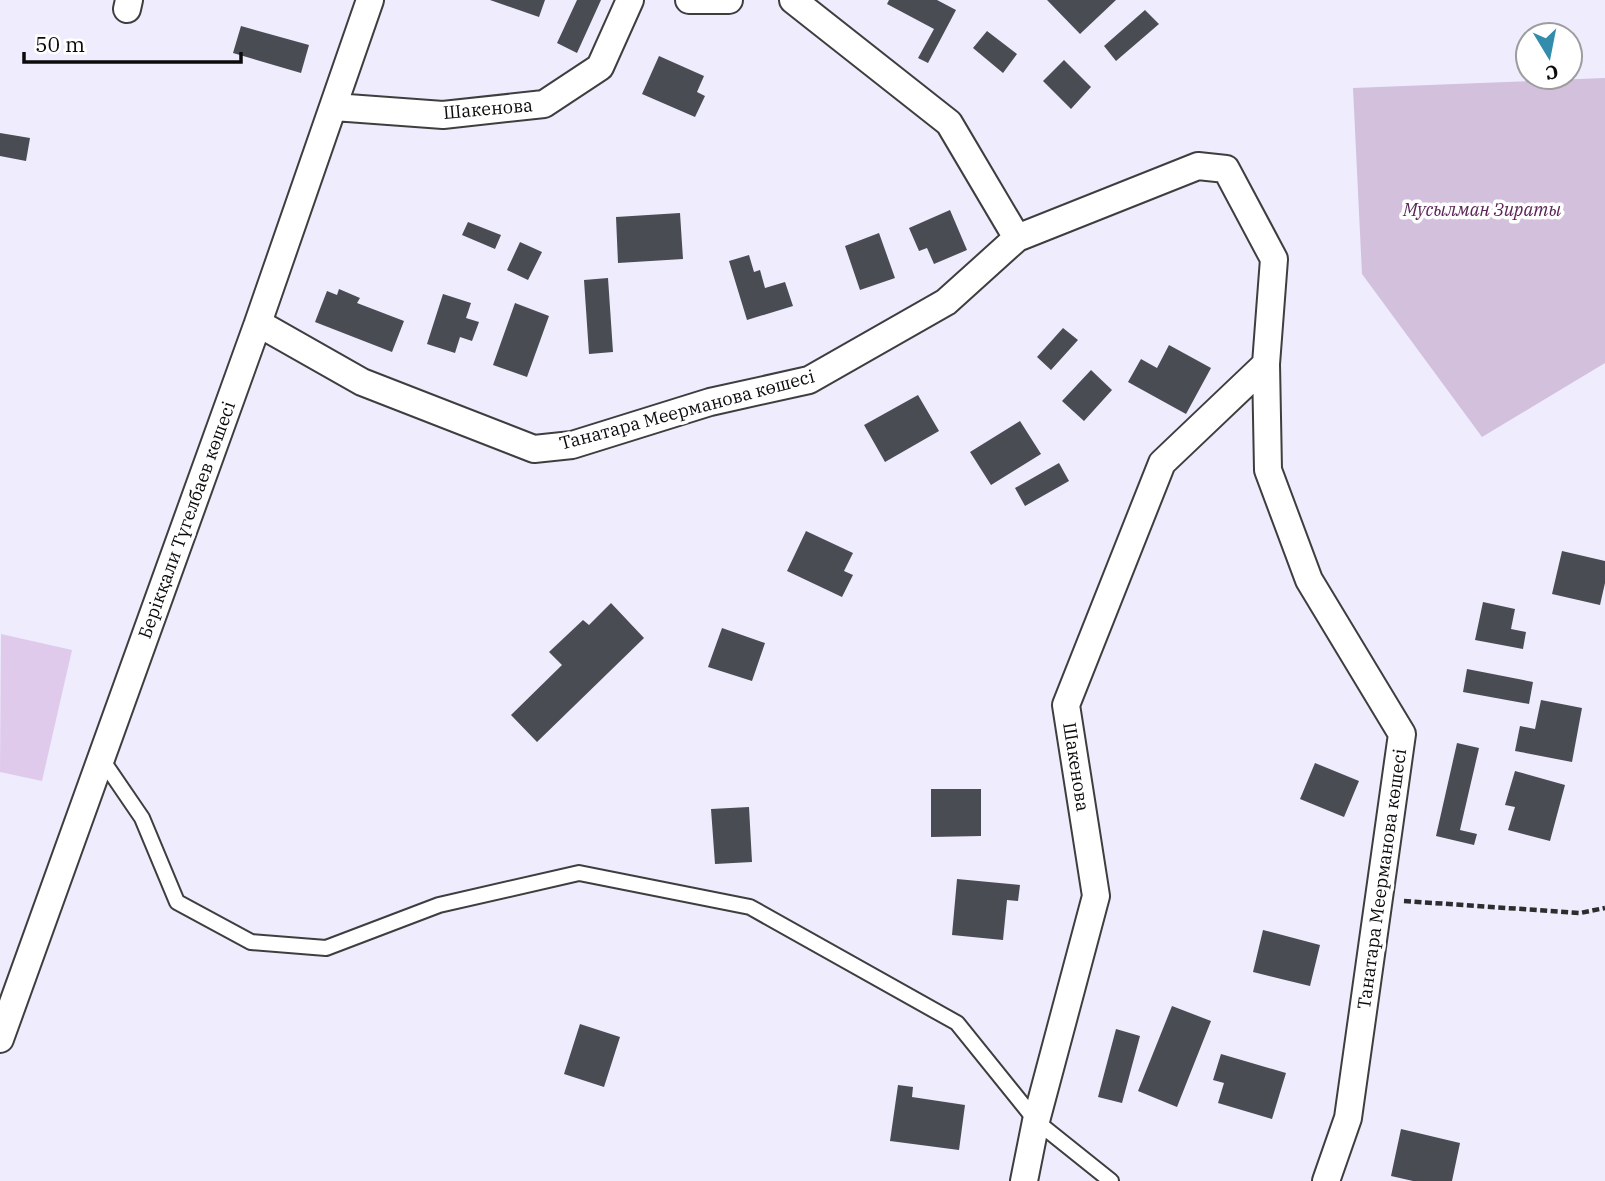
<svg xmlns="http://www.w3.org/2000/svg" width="1605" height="1181" font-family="'IBM Plex Serif',serif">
	<rect width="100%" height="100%" fill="#eeecfd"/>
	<path fill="#d2c0dc" d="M1605,78v285l-123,74 -120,-163 -9,-186z"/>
	<path fill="#e0caec" d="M1,634l71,16 -30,131 -42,-9z"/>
	<path fill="#494c53" d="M490,0h55l-6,17z
		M577,0h24l-24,53 -20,-10z
		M889,0h48l19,10 -28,53 -10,-5 16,-29 -47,-25z
		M1047,0h69l-36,34z
		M1145,10l14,14 -43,37 -12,-15z
		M241,26l68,19 -8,28 -68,-20z
		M987,31l30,23 -14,19 -30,-25z
		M659,56l45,20 -7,16 8,4 -10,21 -53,-23z
		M1064,60l27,27 -20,22 -28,-28z
		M0,133l30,5 -4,23 -26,-5z
		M950,210l17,40 -33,14 -7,-16 -8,3 -10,-23z
		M680,213l3,46 -65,4 -2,-46z
		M468,222l33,13 -6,14 -33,-14z
		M879,233l16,45 -35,12 -15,-44z
		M520,242l22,10 -14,28 -21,-10z
		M749,255l5,17 6,-2 5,18 20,-6 8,24 -46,14 -18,-59z
		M608,278l5,74 -24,2 -5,-74z
		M339,289l21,9 -3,5 47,18 -12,31 -77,-30 12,-31 10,4z
		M443,294l28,9 -5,15 13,4 -7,19 -12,-4 -5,16 -28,-9z
		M515,303l34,13 -22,61 -34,-12z
		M1063,328l15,12 -27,30 -14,-13z
		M1169,345l42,23 -25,46 -58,-32 13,-23 16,9z
		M1091,370l21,20 -28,31 -22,-20z
		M918,395l21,36 -54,31 -21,-37z
		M1020,421l21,33 -50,31 -21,-33z
		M1059,463l10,18 -44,25 -10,-18z
		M806,531l47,22 -9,18 9,4 -11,22 -55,-26z
		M1562,551l43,10v22l-5,22 -48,-11z
		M1483,602l32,7 -4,20 15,3 -3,17 -48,-9z
		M611,603l33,35 -107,104 -26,-27 51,-50 -13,-13 34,-32 6,5z
		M722,628l43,15 -13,38 -44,-14z
		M1467,669l66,13 -4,22 -66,-12z
		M1541,700l41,8 -10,54 -57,-11 5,-25 15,3z
		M1457,743l22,5 -19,82 17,4 -3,11 -38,-9z
		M1315,763l44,18 -15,36 -44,-18z
		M1515,771l50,14 -15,56 -42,-11 7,-23 -10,-2z
		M931,789h50v47l-50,1z
		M749,807l3,55 -37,2 -4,-55z
		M957,879l63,6 -2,16 -11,-1 -4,40 -51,-5z
		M1263,930l57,15 -10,41 -57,-14z
		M1172,1006l39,15 -34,86 -39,-16z
		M580,1024l40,13 -16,50 -40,-13z
		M1116,1029l24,7 -18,67 -24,-6z
		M1221,1054l65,19 -14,46 -54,-16 6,-20 -11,-3z
		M898,1085l15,2 -1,10 53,8 -6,45 -69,-9z
		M1401,1129l59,14 -8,38h-39l-22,-5z"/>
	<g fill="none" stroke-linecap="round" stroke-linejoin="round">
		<g stroke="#3e3e3e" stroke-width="18">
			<path id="service" d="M101,758l41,60 35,84 74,40 75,6 113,-43 140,-32 171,34 207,116 79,98 75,60"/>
		</g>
		<g stroke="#3e3e3e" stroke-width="30">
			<path id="minor" d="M689,0h40
				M793,0l156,123 68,115
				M127,9l2,-9
				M334,107l109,8 101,-11 56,-37 30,-67
				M258,323l104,59 172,67 38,-4 138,-43 99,-22 137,-78 71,-64 181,-72 28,3 48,90 -8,105 2,106 41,110 93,154 -54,384 -22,63
				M0,1039l258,-716 112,-323
				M1024,1181l12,-60 60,-225 -30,-191 96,-242 104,-99"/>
		</g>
		<path stroke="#2d2d2d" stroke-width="4.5" stroke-dasharray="7 3.5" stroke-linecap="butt" d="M1404,901l176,12 25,-5"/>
		<use href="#service" stroke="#fff" stroke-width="14"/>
		<use href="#minor" stroke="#fff" stroke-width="26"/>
	</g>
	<g text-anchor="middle" stroke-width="7" stroke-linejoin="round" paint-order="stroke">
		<g font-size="18" fill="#0b0b0b" stroke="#fff">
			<text transform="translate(488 109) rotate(-5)" y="6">Шакенова</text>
			<text transform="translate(687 410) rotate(-15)" y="6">Танатара Меерманова көшесі</text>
			<text transform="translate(187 520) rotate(-70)" y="6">Берікқали Түгелбаев көшесі</text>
			<text transform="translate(1076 767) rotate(81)" y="6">Шакенова</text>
			<text transform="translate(1382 879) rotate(-82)" y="6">Танатара Меерманова көшесі</text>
		</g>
		<g font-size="18" font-style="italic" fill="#5c2356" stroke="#fff">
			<text x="1482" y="216">Мусылман Зираты</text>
		</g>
	</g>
	<g transform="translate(1549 56) rotate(170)"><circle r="33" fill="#ffffff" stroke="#9d9d9d" stroke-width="2"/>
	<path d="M0-5L12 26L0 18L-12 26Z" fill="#328cac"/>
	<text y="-10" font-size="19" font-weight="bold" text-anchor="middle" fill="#0b0b0b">С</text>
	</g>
	<path d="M24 52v10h217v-10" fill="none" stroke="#0b0b0b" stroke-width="3.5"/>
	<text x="35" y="52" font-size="21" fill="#0b0b0b" stroke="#ffffff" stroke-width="5" paint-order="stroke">50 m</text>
</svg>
